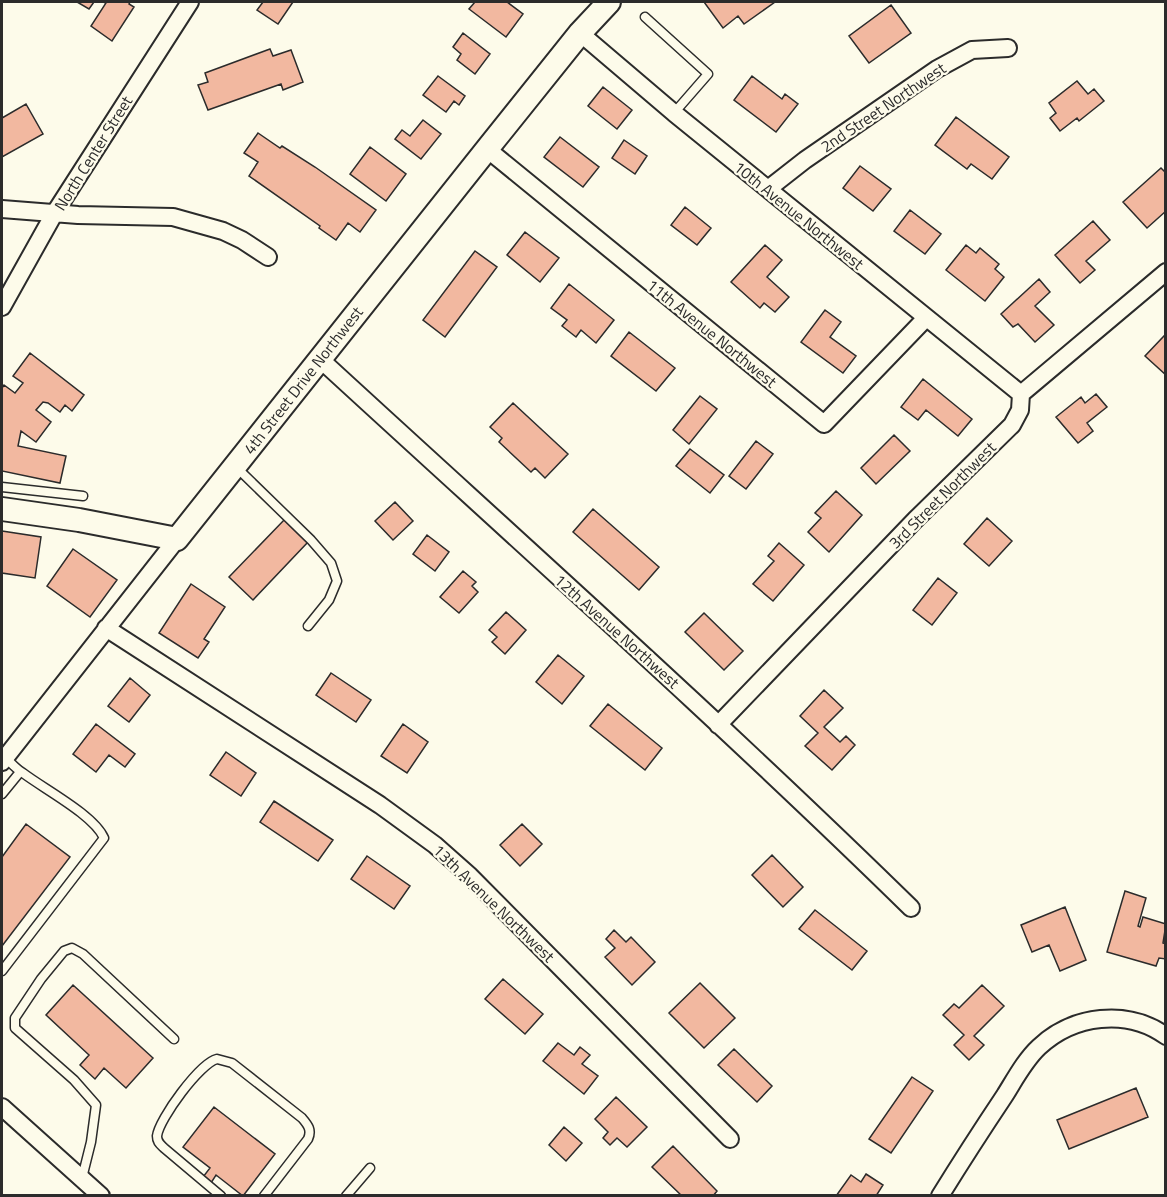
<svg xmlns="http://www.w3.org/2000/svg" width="1167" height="1197" font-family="'Titillium Web',sans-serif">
	<rect width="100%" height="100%" fill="#fdfbea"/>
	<path fill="#f2b8a0" stroke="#2b2b2b" stroke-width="1.5" d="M77,2h17l-5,7z
		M103,2h27l-1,2 5,3 -22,34 -21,-15 15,-23z
		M263,2h30l-15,22 -21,-14z
		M475,2h32l16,12 -17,23 -37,-28z
		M704,2h71l-31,22 -6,-8 -15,12z
		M891,5l20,28 -42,30 -20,-27z
		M463,33l27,21 -15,20 -18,-14 4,-6 -8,-7z
		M270,49l3,7 18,-6 12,32 -20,8 -2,-6 -73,26 -10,-25 10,-3 -3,-9z
		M438,76l27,20 -6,9 -5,-4 -8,11 -23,-17z
		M752,76l30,23 3,-5 13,10 -22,28 -42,-32z
		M1077,81l11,13 6,-5 10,12 -25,20 -2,-3 -17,13 -10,-13 6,-5 -7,-10z
		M603,87l29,23 -15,19 -29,-23z
		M26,104l17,30 -41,23v-39z
		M956,117l53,40 -17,22 -21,-15 -4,5 -32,-24z
		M423,120l18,14 -20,25 -26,-20 7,-9 8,6z
		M258,133l22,15 2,-2 33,21 61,43 -16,22 -12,-9 -12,17 -17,-12 1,-2 -71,-50 9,-14 -14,-9z
		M560,137l39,30 -16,20 -39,-30z
		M624,140l23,16 -12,18 -23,-16z
		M370,147l36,27 -20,27 -36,-27z
		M860,166l31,23 -18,22 -30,-23z
		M1161,168l5,5v38l-19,17 -24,-26z
		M685,207l26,21 -14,17 -26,-20z
		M910,210l31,24 -16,20 -31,-23z
		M1093,221l17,19 -24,21 9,9 -15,13 -25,-28z
		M525,232l34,26 -19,24 -33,-27z
		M765,245l17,15 -15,17 22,20 -14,15 -11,-9 -4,5 -29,-26z
		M966,245l10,8 4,-5 19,16 -4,5 9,8 -19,24 -39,-31z
		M475,251l22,16 -52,70 -22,-17z
		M1039,279l11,13 -15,14 19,19 -19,17 -17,-18 -5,3 -12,-13z
		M569,284l45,36 -18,23 -15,-13 -5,7 -14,-11 5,-6 -16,-12z
		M825,310l16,12 -11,15 26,19 -13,17 -42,-31z
		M629,332l46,36 -19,23 -45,-35z
		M1164,336l2,1v38l-21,-19z
		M30,353l54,42 -12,16 -7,-6 -5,7 -12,-9 -5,-1 -7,8 15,12 -15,20 -15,-11 -3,15 48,10 -6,27 -58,-12v-83l2,-3 11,8 8,-10 -10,-7z
		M923,379l49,40 -14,17 -32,-26 -8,10 -17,-13z
		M1096,394l11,13 -20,16 6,8 -15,12 -22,-26 25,-20 4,6z
		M700,396l17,13 -28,35 -16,-14z
		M513,403l55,51 -23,24 -10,-10 -4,4 -32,-30 3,-4 -12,-11z
		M894,435l16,16 -34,33 -15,-16z
		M756,441l17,13 -27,35 -17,-13z
		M690,449l34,26 -14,18 -34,-27z
		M836,491l26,24 -33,37 -21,-20 13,-14 -6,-5z
		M395,502l18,19 -20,19 -18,-19z
		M593,509l66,58 -20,23 -66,-58z
		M987,518l25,23 -23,25 -25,-22z
		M285,519l23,23 -55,58 -24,-23z
		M2,531l39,6 -6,41 -33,-5z
		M427,535l22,17 -14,19 -22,-17z
		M779,543l25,22 -31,36 -20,-17 21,-23 -6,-5z
		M73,549l44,31 -27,37 -43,-31z
		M463,571l13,11 -4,4 6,6 -19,21 -19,-16z
		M938,578l19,15 -25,32 -19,-15z
		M191,584l34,23 -21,32 5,3 -11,16 -39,-25z
		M506,612l20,18 -21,24 -13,-12 5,-5 -8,-7z
		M704,613l39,38 -19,19 -39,-38z
		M558,655l26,21 -22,28 -26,-22z
		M331,673l40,27 -15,22 -40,-27z
		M130,678l20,17 -21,27 -21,-16z
		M824,690l19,18 -19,19 16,15 6,-6 9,9 -23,25 -27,-24 13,-13 -18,-17z
		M608,704l54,44 -17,22 -55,-44z
		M96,724l39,30 -10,13 -16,-12 -13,17 -23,-18z
		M403,724l25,18 -21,31 -26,-17z
		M226,752l30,21 -15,23 -31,-21z
		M274,801l59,39 -15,21 -58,-39z
		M26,824l44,33 -68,89v-89z
		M522,824l20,20 -22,22 -20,-21z
		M772,855l31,32 -20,20 -31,-32z
		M367,856l43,30 -16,23 -43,-30z
		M1125,891l21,7 -8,28 2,1 3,-10 23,7 -3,19 3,1v15l-7,-1 -3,8 -49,-14z
		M1065,907l21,53 -26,11 -11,-26 -17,7 -11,-27z
		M815,910l52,41 -15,19 -53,-41z
		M614,930l12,12 5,-5 24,25 -23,23 -27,-28 10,-9 -9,-9z
		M503,979l40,35 -18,20 -40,-35z
		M700,983l35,35 -31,30 -35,-35z
		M73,985l80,73 -27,30 -22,-20 -9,11 -15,-14 9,-10 -43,-40z
		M982,985l22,21 -30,30 10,9 -15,15 -15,-15 10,-10 -21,-20 11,-11 5,4z
		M558,1043l16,12 6,-8 10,8 -8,9 16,12 -14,18 -41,-33z
		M734,1049l38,37 -15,16 -39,-37z
		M912,1077l21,14 -42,62 -22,-14z
		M1136,1088l12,29 -79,32 -12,-29z
		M616,1097l31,30 -20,20 -10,-9 -7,7 -7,-7 5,-6 -13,-13z
		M214,1107l61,47 -32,42 -27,-21 -5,8 -8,-6 7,-9 -27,-21z
		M564,1127l18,16 -16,18 -17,-16z
		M673,1146l44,45 -4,5h-31l-30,-29z
		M866,1174l17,11 -7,11h-40l15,-21 10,7z"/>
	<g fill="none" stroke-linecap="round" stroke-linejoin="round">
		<g stroke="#2b2b2b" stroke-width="11">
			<path id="lane" d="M645,17l63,57 -34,39
				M235,466l76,74 20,23 6,18 -8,19 -21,26
				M2,487l81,9
				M2,794l18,-22
				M2,971l102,-133c-10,-23 -60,-49 -81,-65 -7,-4 -12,-10 -18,-16
				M82,1178l9,-36 5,-37 -22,-25 -59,-52v-10l26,-39 23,-28 8,-3 11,6 91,85
				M221,1196l-57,-48c-4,-4 -7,-6 -7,-12 2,-17 43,-73 60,-77l15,4 70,55c6,7 10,12 6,21l-44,57
				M346,1196l24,-28"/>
		</g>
		<g stroke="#2b2b2b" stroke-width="20">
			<path id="street" d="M580,33l94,80 347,281
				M487,149l337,275 102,-106
				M768,189l37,-29 132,-91 35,-19 36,-2
				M2,209l76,6 95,2 50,14 19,9 26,17
				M2,307l52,-93 136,-212
				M320,359c198,182 399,361 591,549
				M1021,394l145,-122
				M106,628l274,177 55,40 35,31 260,263
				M718,725l197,-205 97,-95 8,-15 1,-16
				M2,762l175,-223
				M2,1107l99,89
				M940,1196c21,-34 43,-68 65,-101 10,-16 20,-35 34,-48 34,-32 88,-39 127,-11"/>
		</g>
		<g stroke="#2b2b2b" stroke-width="26">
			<path id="secondary" d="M2,509l77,11 98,19 310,-390 93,-116 29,-31"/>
		</g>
		<use href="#lane" stroke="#fdfbea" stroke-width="8"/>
		<use href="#street" stroke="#fdfbea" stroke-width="16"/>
		<use href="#secondary" stroke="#fdfbea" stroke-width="22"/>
	</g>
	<g text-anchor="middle" stroke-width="4.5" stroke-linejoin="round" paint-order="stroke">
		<g font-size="16" fill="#2b2b2b" stroke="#fdfbea">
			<text transform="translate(883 107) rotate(-34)" y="6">2nd Street Northwest</text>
			<text transform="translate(93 153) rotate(-58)" y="6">North Center Street</text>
			<text transform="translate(799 215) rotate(39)" y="6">10th Avenue Northwest</text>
			<text transform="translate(712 333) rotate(39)" y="6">11th Avenue Northwest</text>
			<text transform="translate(303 380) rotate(-52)" y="6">4th Street Drive Northwest</text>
			<text transform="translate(942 495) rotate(-45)" y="6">3rd Street Northwest</text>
			<text transform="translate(617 631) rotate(42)" y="6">12th Avenue Northwest</text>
			<text transform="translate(494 903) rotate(44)" y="6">13th Avenue Northwest</text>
		</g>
	</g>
	<rect width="1167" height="1197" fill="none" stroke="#2b2b2b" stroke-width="6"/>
</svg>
